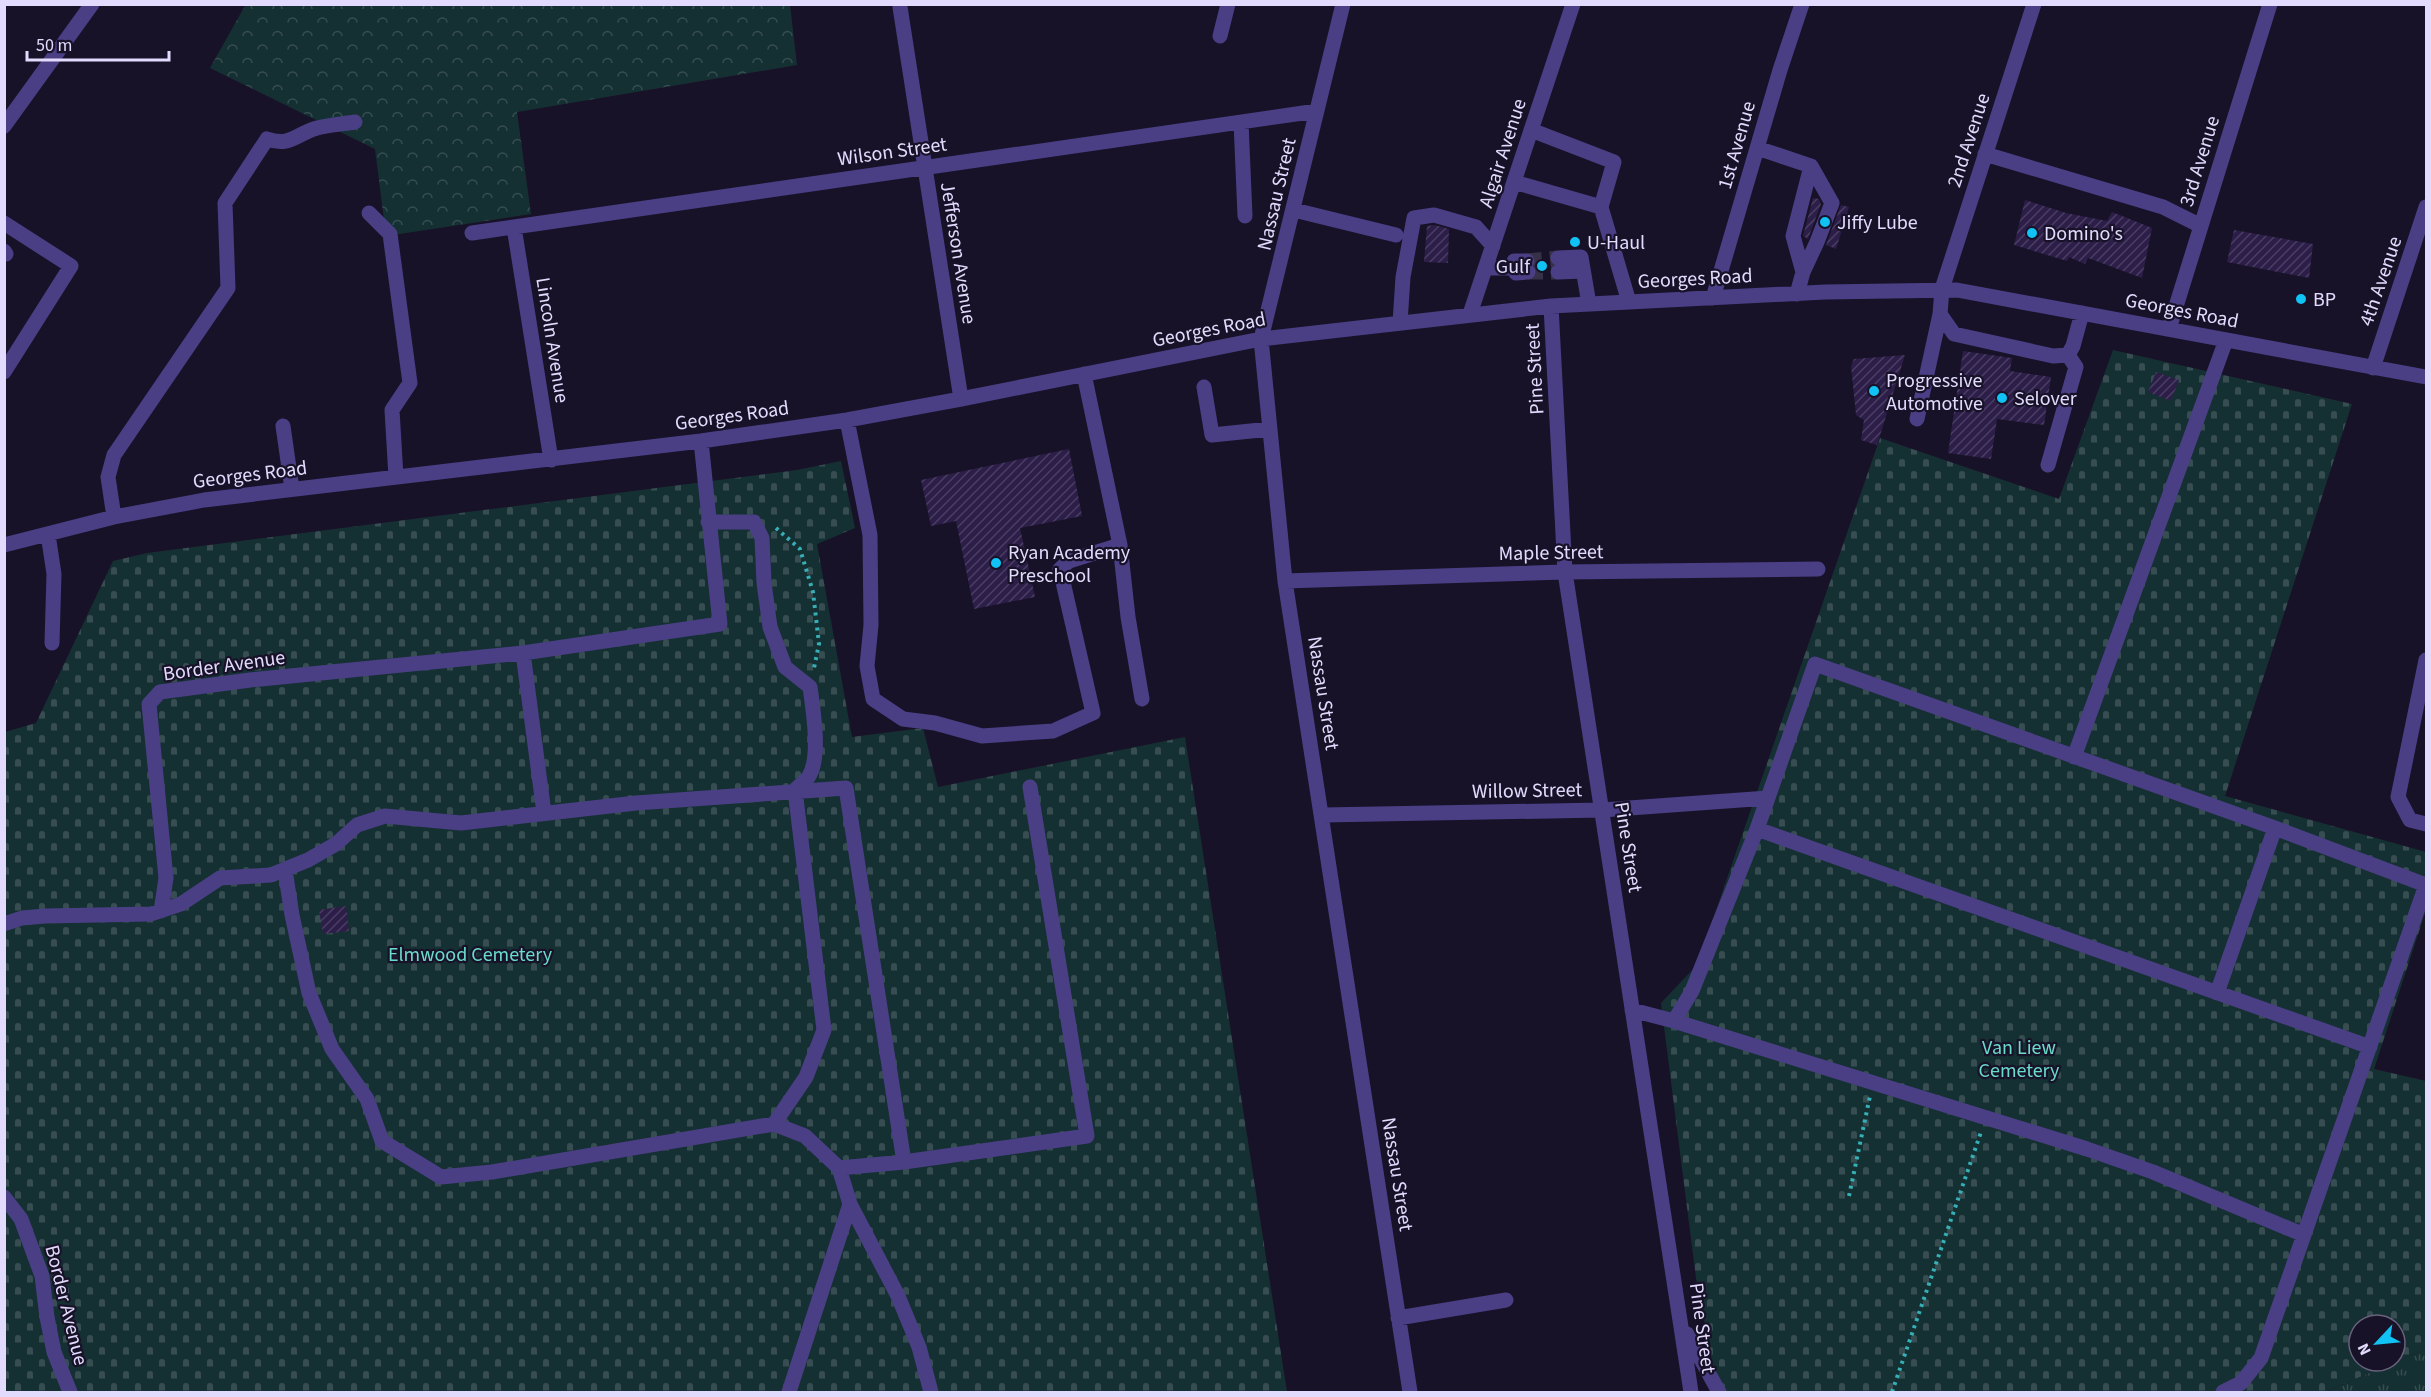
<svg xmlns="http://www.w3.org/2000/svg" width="2431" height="1397" font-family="'Source Sans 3',sans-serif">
	<defs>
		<pattern id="forest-crowns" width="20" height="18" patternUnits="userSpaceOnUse" patternTransform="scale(1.5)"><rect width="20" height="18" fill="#153032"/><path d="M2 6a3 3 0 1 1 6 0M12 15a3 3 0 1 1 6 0" fill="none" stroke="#374d51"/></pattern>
		<pattern id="cemetery-stones" width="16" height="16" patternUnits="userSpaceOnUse" patternTransform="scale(1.5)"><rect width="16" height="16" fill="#153032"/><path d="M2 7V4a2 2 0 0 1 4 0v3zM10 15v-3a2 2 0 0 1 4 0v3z" fill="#374d51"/></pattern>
		<pattern id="park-tufts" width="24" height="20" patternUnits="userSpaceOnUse" patternTransform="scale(1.5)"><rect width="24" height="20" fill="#153032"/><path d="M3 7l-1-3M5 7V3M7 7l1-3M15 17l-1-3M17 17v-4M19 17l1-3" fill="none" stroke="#374d51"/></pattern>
		<pattern id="building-hatch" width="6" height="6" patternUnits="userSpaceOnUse" patternTransform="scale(1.5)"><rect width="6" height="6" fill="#2c1e48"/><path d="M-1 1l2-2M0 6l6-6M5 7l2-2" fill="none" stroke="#4a3e63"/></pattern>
	</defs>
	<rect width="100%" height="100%" fill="#181228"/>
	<path fill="url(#forest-crowns)" d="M246,4l544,1 7,60 -280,47 14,102 -145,22 -11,-87 -165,-81z"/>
	<path fill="url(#cemetery-stones)" fill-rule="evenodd" d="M2113,350l239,54 -127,392 201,56v58l-52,159 52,12v268l-101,43h-607l-22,-114 -35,-275 36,-38 183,-527 179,61zM2359,1325h36v36h-36z
		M841,461l14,67 -38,16 35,193 71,-9 15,59 247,-50 102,655h-1282v-660l31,-9 77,-162 34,-8 650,-83z"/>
	<path fill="url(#park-tufts)" d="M2426,1349v43h-101z"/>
	<path fill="url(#building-hatch)" d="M1813,198l6,1 2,5 -13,35 -5,-3z
		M2025,200l41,13 41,8 5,-9 40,16 -10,50 -54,-20 -3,6 -16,-7 -2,4 -53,-16z
		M1841,205l8,2 -13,42 -10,-4z
		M1435,225l14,4 -1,34 -24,-1 3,-36z
		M2234,230l79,14 -4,34 -82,-16z
		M1963,351l49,7 -2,13 41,6 -7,48 -47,-6 -6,40 -43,-6z
		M1905,355l-28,90 -16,-5 3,-20 -8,-5 -5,-49 3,-7z
		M2156,372l23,8 -8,21 -23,-9z
		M1069,449l13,67 -62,12 15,69 -61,12 -18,-88 -25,5 -10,-46z
		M346,906l3,25 -26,3 -4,-24z"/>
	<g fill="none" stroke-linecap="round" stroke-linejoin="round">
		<path stroke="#363048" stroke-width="15" stroke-dasharray="15 8" stroke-linecap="butt" d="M1527,261l31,-3
			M1528,272h30"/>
		<path stroke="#36afb6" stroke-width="4" stroke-dasharray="3 4.5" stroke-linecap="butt" d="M776,528l24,21 13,43 6,52 -5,24
			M1849,1196l21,-100
			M1892,1392l89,-260"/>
		<path stroke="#4a3f85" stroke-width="15" d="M1343,4l-82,335 24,242 125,811
			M2034,4l-92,285 -2,25 14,20 99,22 15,-1 5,-9 9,-33
			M900,7l61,392
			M1220,36l8,-32
			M1241,122l4,94
			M4,126l88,-122
			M1531,130l83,32 -13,45 28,95
			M1757,148l54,18 -18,70 10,36 -6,22
			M1985,154l178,53 38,19
			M1514,182l87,25
			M1294,210l102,25
			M369,213l21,21 20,149 -18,27 4,67
			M4,223l67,43 -67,106
			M514,227l37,233
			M472,233l845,-122
			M4,251l2,3
			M1558,258l23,-1 8,47
			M1527,261h-13l2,12 12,-1
			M1486,268h29
			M1558,272l25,-1
			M1803,272l14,-30 15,-39 -21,-37
			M1713,298l67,-228 22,-66
			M1551,306l14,266 126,820
			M1470,314l103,-310
			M1400,323l3,-46 11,-59 20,-3 42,12 17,19
			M2169,329l101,-325
			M2373,368l53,-161
			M1084,374l36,171 8,72 14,82
			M1204,387l8,48 58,-6
			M1917,419l23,-105
			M847,420l23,115 1,90 -4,41 6,33 30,20 32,4 47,13 71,-5 40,-18 -33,-144 9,-8 51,-16
			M283,426l9,63
			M2048,465l28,-98 -8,-12
			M114,517l-6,-40 6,-22 114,-167 -3,-85 42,-64c23,8 29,-5 50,-11 12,-3 26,-4 38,-6
			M708,522h46l8,16 2,45 6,44 15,40 25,20c3,22 11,70 -1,89 -3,5 -10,10 -14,14l29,240 -18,47 -32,47
			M48,534l6,40 -2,69
			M4,545l110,-28 90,-17 497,-59 146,-21 114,-21 300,-60 290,-33 274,-14 132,-2 469,87
			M1285,581l280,-9 253,-3
			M523,653l21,160
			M2426,660l-28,137 12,23 16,4
			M2074,757l152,-417
			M1323,815l279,-5 166,-12
			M1757,829l613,218
			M285,870l7,45 17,78 23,56 35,50 15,42 59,36 51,-5 282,-48 31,12 34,32 65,-6 183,-26 -57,-349
			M161,911l5,-33 -17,-174 11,-12 90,-12 273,-27 197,-29 -19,-183
			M4,924l18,-6 23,-2 106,-2 30,-10 39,-26 51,-3 37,-15 28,-16 21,-19 28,-9 76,7 175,-20 210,-15 58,374
			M2217,993l58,-165 151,57 -165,473 -20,25 -18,9
			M1632,1010l42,11 18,-30 65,-162 58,-165 460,164
			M1674,1021l413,128 66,23 151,63
			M4,1197l17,22 21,57 5,41 7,35 16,40
			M850,1204l48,92 21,51 12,45
			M1398,1318l108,-18
			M1687,1334l32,58
			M789,1392l61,-188 -11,-36"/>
	</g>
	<g fill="#10c3f4" stroke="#181228" stroke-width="2">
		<circle cx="1825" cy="222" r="6"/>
		<circle cx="2032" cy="233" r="6"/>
		<circle cx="1575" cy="242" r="6"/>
		<circle cx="1542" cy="266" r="6"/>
		<circle cx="2301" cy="299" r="6"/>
		<circle cx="1874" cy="391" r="6"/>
		<circle cx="2002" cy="398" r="6"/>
		<circle cx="996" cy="563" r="6"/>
	</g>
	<g text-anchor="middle" stroke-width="4.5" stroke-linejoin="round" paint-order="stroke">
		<g font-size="20" fill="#e3dbfd" stroke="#181228">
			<text transform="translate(1968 140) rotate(-72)" y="7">2nd Avenue</text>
			<text transform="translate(1736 145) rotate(-74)" y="7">1st Avenue</text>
			<text transform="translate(892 151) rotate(-8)" y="7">Wilson Street</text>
			<text transform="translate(1502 153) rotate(-72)" y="7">Algair Avenue</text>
			<text transform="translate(2199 161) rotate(-73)" y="7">3rd Avenue</text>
			<text transform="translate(1276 194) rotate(-77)" y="7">Nassau Street</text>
			<text transform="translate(959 253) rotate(81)" y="7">Jefferson Avenue</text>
			<text transform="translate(1695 278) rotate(-3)" y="7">Georges Road</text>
			<text transform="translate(2380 281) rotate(-71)" y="7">4th Avenue</text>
			<text transform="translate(2182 310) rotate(11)" y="7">Georges Road</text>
			<text transform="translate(1209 329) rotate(-11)" y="7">Georges Road</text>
			<text transform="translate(553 340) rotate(81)" y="7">Lincoln Avenue</text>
			<text transform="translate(1534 369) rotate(-93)" y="7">Pine Street</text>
			<text transform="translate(732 415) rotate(-8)" y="7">Georges Road</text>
			<text transform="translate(250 474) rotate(-7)" y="7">Georges Road</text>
			<text transform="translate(1551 552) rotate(-1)" y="7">Maple Street</text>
			<text transform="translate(224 665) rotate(-8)" y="7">Border Avenue</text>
			<text transform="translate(1324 693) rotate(81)" y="7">Nassau Street</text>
			<text transform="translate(1527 790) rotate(-1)" y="7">Willow Street</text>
			<text transform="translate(1629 847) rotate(81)" y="7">Pine Street</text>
			<text transform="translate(1398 1174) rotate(81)" y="7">Nassau Street</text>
			<text transform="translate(67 1305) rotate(76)" y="7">Border Avenue</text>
			<text transform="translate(1703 1328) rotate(82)" y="7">Pine Street</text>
		</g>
		<g font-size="20" fill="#e3dbfd" stroke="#181228" text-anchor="start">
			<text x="1837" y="229">Jiffy Lube</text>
			<text x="2044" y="240">Domino's</text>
			<text x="1587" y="249">U-Haul</text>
			<text x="1530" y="273" text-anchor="end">Gulf</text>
			<text x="2313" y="306">BP</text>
			<text x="1886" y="387">Progressive<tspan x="1886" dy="23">Automotive</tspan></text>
			<text x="2014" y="405">Selover</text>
			<text x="1008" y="559">Ryan Academy<tspan x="1008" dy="23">Preschool</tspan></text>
		</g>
		<g font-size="20" fill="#69dbcc" stroke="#181228">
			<text x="470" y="961">Elmwood Cemetery</text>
			<text x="2019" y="1054">Van Liew<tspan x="2019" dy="23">Cemetery</tspan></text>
		</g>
	</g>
	<rect width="2431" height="1397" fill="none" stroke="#e3dbfd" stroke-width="12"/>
	<g transform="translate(2377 1343) rotate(244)"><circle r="28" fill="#181228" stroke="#69627d" stroke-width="1.5"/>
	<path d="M0-4.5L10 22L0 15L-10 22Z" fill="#10c3f4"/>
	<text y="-9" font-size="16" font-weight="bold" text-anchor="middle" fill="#e3dbfd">N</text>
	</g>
	<path d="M27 51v9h142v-9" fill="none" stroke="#e3dbfd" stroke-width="3"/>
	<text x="36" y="51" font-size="18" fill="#e3dbfd" stroke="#181228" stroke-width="4.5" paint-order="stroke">50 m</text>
</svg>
